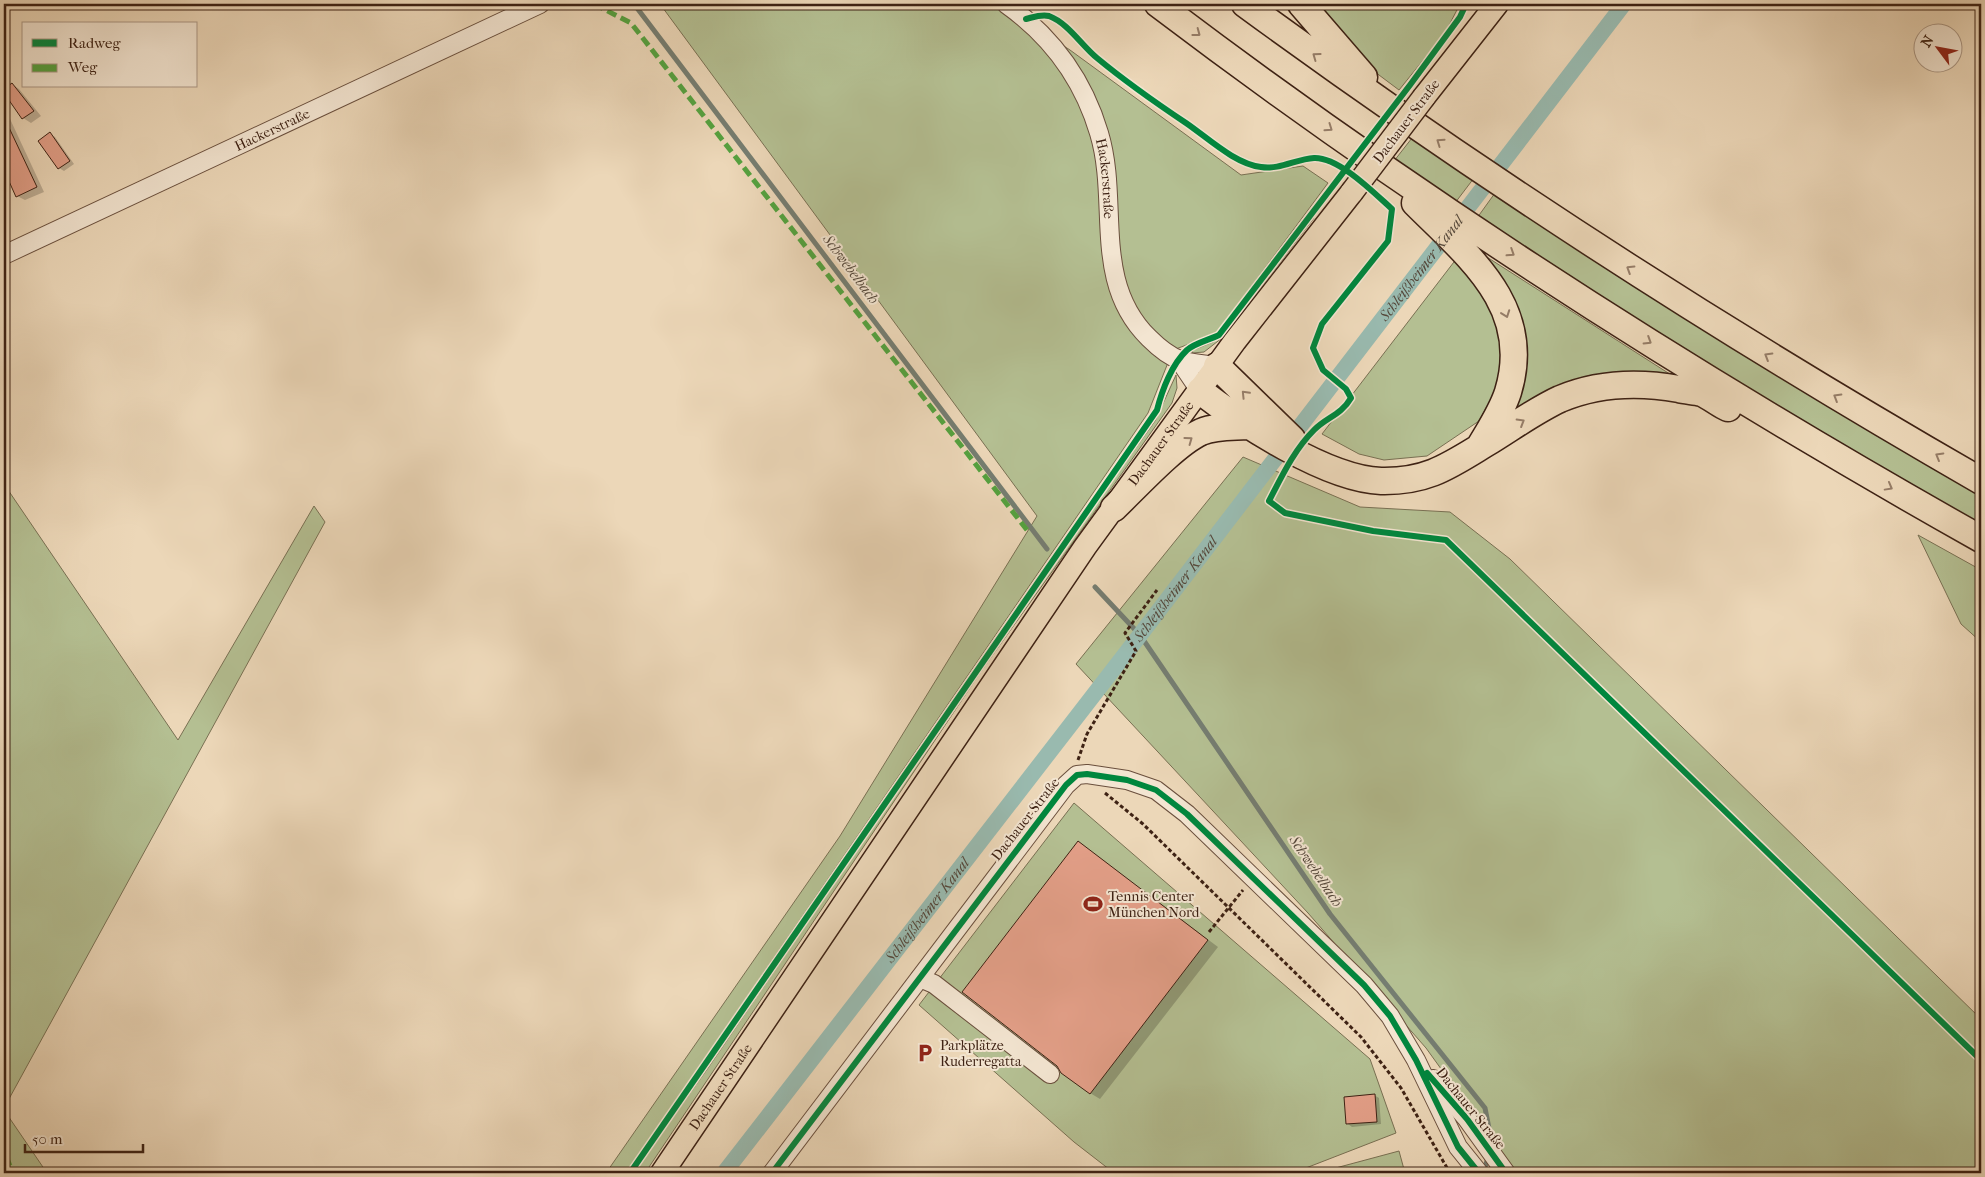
<svg xmlns="http://www.w3.org/2000/svg" width="1985" height="1177" font-family="'IM FELL French Canon',serif">
	<rect width="100%" height="100%" fill="#ecd7b8"/>
	<filter id="stains"><feTurbulence type="fractalNoise" baseFrequency=".004" numOctaves="4"/><feColorMatrix values="0 0 0 0 .2 0 0 0 0 .09 0 0 0 0 .02 0 0 0 .5 -.17"/></filter>
	<radialGradient id="worn" r=".72"><stop offset=".6" stop-color="#630" stop-opacity="0"/><stop offset="1" stop-color="#630" stop-opacity=".3"/></radialGradient>
	<path fill="#b4bf92" stroke="#797053" d="M660,4h338l72,46 171,125 62,-9 25,17 -112,151 -43,16 -25,63 -522,760h-20l234,-337 197,-320z
		M1309,4h151l-15,29 -46,57 -24,-18z
		M1412,138l62,40 -19,25 -61,-42z
		M1495,193l486,298v46l-504,-319z
		M1312,216l2,2 -92,120 -18,14 -12,1 1,-3 20,-8 6,-5z
		M1479,252l197,126 -171,46 19,-53z
		M1457,258l30,34 17,39v44l-25,46 -52,35 -43,4 -25,-6 -37,-20z
		M1176,375l1,13 -5,15 -192,270 -335,500h-12l75,-105 333,-487 114,-160z
		M1243,457l117,50 90,5 60,47 471,460v154h-465l-90,-125 -118,-135 -232,-249z
		M4,484l174,256 136,-234 11,16 -321,586z
		M1918,535l63,35v72l-20,-18z
		M1074,803l296,256 26,74 -103,40h-179l-40,-31 -155,-137z
		M4,1110l43,63h-43z
		M1399,1151l6,22h-88z"/>
	<path fill="#0003" d="M12,84l7,5 22,27 -10,7 -8,-5 -19,-27z
		M4,106l40,86 -19,8 -8,-4 -13,-29z
		M50,134l5,3 19,27 -10,7 -5,-3 -19,-27z
		M1078,842l140,105 -118,152 -10,-6z
		M1374,1095l5,3 2,26 -29,3 -4,-3z"/>
	<g fill="none" stroke-linecap="round" stroke-linejoin="round">
		<path stroke="#757d71" stroke-width="5" d="M634,4l413,545
			M1095,587l45,48 190,279 155,194 7,36
			M1483,1173l6,-18"/>
		<path stroke="#99baaf" stroke-width="16" id="s1" d="M724,1173l416,-538 484,-631"/>
	</g>
	<path fill="#e39f88" stroke="#3e2214" d="M12,83l22,28 -12,8 -18,-26v-4z
		M4,117l33,70 -21,10 -12,-27z
		M50,132l20,29 -12,8 -20,-28z
		M1078,841l130,99 -118,154 -29,-21 -4,-7 -95,-74z
		M1375,1094l2,28 -31,2 -2,-27z"/>
	<g fill="none" stroke-linecap="round" stroke-linejoin="round">
		<g stroke="#6a4f3d" stroke-width="20">
			<g id="minor">
				<path id="s2" d="M1006,4c45,32 77,75 93,129 21,69 -8,148 50,205 8,8 20,18 31,22 11,4 25,4 37,6"/>
				<path id="s3" d="M4,255l536,-251"/>
				<path d="M1179,360l21,31"/>
				<path d="M920,978l14,6 116,90"/>
				<path d="M1433,1079l34,40 39,54"/>
				<path d="M772,1173l294,-388 11,-10 10,-1 40,6 29,10 31,24 177,171 26,31 26,44 42,87 21,26"/>
			</g>
		</g>
		<g stroke="#3e2214" stroke-width="25">
			<g id="major">
				<path d="M1424,97l73,-93"/>
				<path id="s4" d="M662,1173l423,-626 150,-206 117,-149"/>
			</g>
		</g>
		<g stroke="#3e2214" stroke-width="29">
			<path id="highway" d="M1158,4c261,198 538,375 823,535
				M1245,4c236,173 482,331 736,477
				M1301,4l63,73
				M1415,203c54,54 119,104 93,189 -6,19 -18,37 -28,54
				M1217,366l75,73
				M1200,391c43,33 127,88 181,90 46,1 68,-15 104,-37 25,-15 49,-33 75,-45 38,-16 80,-17 119,-10 7,2 16,2 23,4 9,4 17,11 26,15
				M1114,508c22,-21 61,-64 87,-76 14,-6 31,-5 46,-6"/>
		</g>
		<path stroke="#3e2214" stroke-width="3" stroke-dasharray="4 2.5" stroke-linecap="butt" d="M1078,760l9,-26 49,-83 -11,-18 32,-43
			M1105,793l38,31 218,213 40,51 49,85
			M1209,932l34,-42"/>
		<use href="#minor" stroke="#f3e5d1" stroke-width="18"/>
		<use href="#major" stroke="#ecd7b8" stroke-width="22"/>
		<use href="#highway" stroke="#ecd7b8" stroke-width="26"/>
		<g stroke="#3e2214" stroke-width="25" stroke-linecap="butt">
			<path id="major-bridge" d="M1352,192l72,-95"/>
		</g>
		<use href="#major-bridge" stroke="#ecd7b8" stroke-width="22"/>
		<path stroke="#54a23f" stroke-width="5" stroke-dasharray="10 5" stroke-linecap="butt" d="M594,4l37,19 396,507
			M4,1158l4,3 5,12"/>
		<g stroke="#f3e5d1" stroke-width="9">
			<path id="cycleway" d="M1026,19c8,-2 15,-5 23,-3 19,7 33,30 48,42 29,24 59,45 89,65 22,15 49,41 75,44 19,3 35,-8 53,-9 25,-1 60,35 78,51l-4,32 -66,83 -9,24 10,22 23,19 5,9c-10,17 -24,19 -37,32 -20,20 -32,46 -45,71l16,12 88,18 73,9 535,520
				M1427,1073l40,46 39,54
				M630,1173l527,-763c5,-20 15,-46 30,-60 8,-7 22,-10 32,-15l191,-250 50,-68 6,-13
				M772,1173l294,-388 11,-10 10,-1 40,6 29,10 31,24 177,171 26,31 26,44 42,87 21,26"/>
		</g>
		<use href="#cycleway" stroke="#00873e" stroke-width="6"/>
	</g>
	<defs><path id="oneway-chevron" d="M-2-3.5L2.5 0L-2 3.5" fill="none" stroke-width="1.6" stroke-linecap="round" stroke-linejoin="round" transform="scale(1.25)"/></defs>
	<g stroke="#957c66">
		<use href="#oneway-chevron" transform="translate(1197 33) rotate(37)"/>
		<use href="#oneway-chevron" transform="translate(1316 56) rotate(-144)"/>
		<use href="#oneway-chevron" transform="translate(1329 128) rotate(35)"/>
		<use href="#oneway-chevron" transform="translate(1440 142) rotate(-145)"/>
		<use href="#oneway-chevron" transform="translate(1511 253) rotate(33)"/>
		<use href="#oneway-chevron" transform="translate(1630 269) rotate(-148)"/>
		<use href="#oneway-chevron" transform="translate(1506 314) rotate(70)"/>
		<use href="#oneway-chevron" transform="translate(1648 341) rotate(32)"/>
		<use href="#oneway-chevron" transform="translate(1768 356) rotate(-149)"/>
		<use href="#oneway-chevron" transform="translate(1245 394) rotate(-134)"/>
		<use href="#oneway-chevron" transform="translate(1837 397) rotate(-149)"/>
		<use href="#oneway-chevron" transform="translate(1521 422) rotate(-31)"/>
		<use href="#oneway-chevron" transform="translate(1189 440) rotate(-36)"/>
		<use href="#oneway-chevron" transform="translate(1939 456) rotate(-150)"/>
		<use href="#oneway-chevron" transform="translate(1889 487) rotate(29)"/>
	</g>
	<defs>
		<g id="stadium-bare" transform="scale(1.5)"><path d="M0-5a6.5 5 0 1 0 0 10a6.5 5 0 1 0 0-10ZM-3.5-1.8h7v3.6h-7Z" fill="#8f2418" stroke="#f3e5d1" stroke-width="2.5" paint-order="stroke"/></g>
		<g id="parking-bare" transform="scale(1.5)"><path d="M-3.5-5.5H1a3.5 3.5 0 0 1 0 7H-1V5.5H-3.5ZM-1-3.4V-.6H.8a1.4 1.4 0 0 0 0-2.8Z" fill="#8f2418" stroke="#f3e5d1" stroke-width="2.5" paint-order="stroke"/></g>
	</defs>
	<g fill-rule="evenodd">
		<use href="#stadium-bare" x="1093" y="904"/>
		<use href="#parking-bare" x="925" y="1053"/>
	</g>
	<g text-anchor="middle" stroke-width="4" stroke-linejoin="round" paint-order="stroke">
		<g font-size="14" fill="#3e2214" stroke="#f3e5d1">
			<text transform="translate(1406 121) rotate(-53)" y="5">Dachauer Straße</text>
			<text dy="5" stroke="none"><textPath href="#s3" startOffset="296">Hackerstraße</textPath></text>
			<text dy="5" stroke="none"><textPath href="#s2" startOffset="208">Hackerstraße</textPath></text>
			<text dy="5" stroke="none"><textPath href="#s4" startOffset="884">Dachauer Straße</textPath></text>
			<text transform="translate(1025 819) rotate(-52)" y="5">Dachauer Straße</text>
			<text dy="5" stroke="none"><textPath href="#s4" startOffset="104">Dachauer Straße</textPath></text>
			<text transform="translate(1471 1108) rotate(51)" y="5">Dachauer Straße</text>
		</g>
		<g font-size="14" fill="#3e2214" stroke="#f3e5d1" text-anchor="start">
			<text x="1108" y="901">Tennis Center<tspan x="1108" dy="16">München Nord</tspan></text>
			<text x="940" y="1050">Parkplätze<tspan x="940" dy="16">Ruderregatta</tspan></text>
		</g>
		<g font-size="15" font-style="italic" fill="#55483b" stroke="#f3e5d1">
			<text dy="5" stroke="none"><textPath href="#s1" startOffset="1142">Schleißheimer Kanal</textPath></text>
			<text transform="translate(851 269) rotate(53)" y="5">Schwebelbach</text>
			<text dy="5" stroke="none"><textPath href="#s1" startOffset="738">Schleißheimer Kanal</textPath></text>
			<text transform="translate(1316 871) rotate(56)" y="5">Schwebelbach</text>
			<text dy="5" stroke="none"><textPath href="#s1" startOffset="332">Schleißheimer Kanal</textPath></text>
		</g>
	</g>
	<rect width="1985" height="1177" fill="none" stroke="#ecd7b8" stroke-width="20"/>
	<rect x="5" y="5" width="1975" height="1167" fill="none" stroke="#3e2214" stroke-width="2.5"/>
	<rect x="10" y="10" width="1965" height="1157" fill="none" stroke="#3e2214"/>
	<rect x="22" y="22" width="175" height="65" fill="#f3e5d1" stroke="#ab9785"/>
	<rect x="32" y="39" width="25" height="8" fill="#00873e" stroke="#ab9785"/>
	<text x="68" y="48" font-size="15" fill="#3e2214">Radweg</text>
	<rect x="32" y="64" width="25" height="8" fill="#54a23f" stroke="#ab9785"/>
	<text x="68" y="72" font-size="15" fill="#3e2214">Weg</text>
	<g transform="translate(1938 48) rotate(302)"><circle r="24" fill="#f3e5d1" stroke="#ab9785"/>
	<path d="M0-4L9 19L0 12L-9 19Z" fill="#8f2418"/>
	<text y="-8" font-size="14" font-weight="bold" text-anchor="middle" fill="#3e2214">N</text>
	</g>
	<path d="M25 1144v8h118v-8" fill="none" stroke="#3e2214" stroke-width="2.5"/>
	<text x="32" y="1144" font-size="15" fill="#3e2214" stroke="#f3e5d1" stroke-width="4" paint-order="stroke">50 m</text>
	<rect width="100%" height="100%" filter="url(#stains)"/>
	<rect width="100%" height="100%" fill="url(#worn)"/>
</svg>
